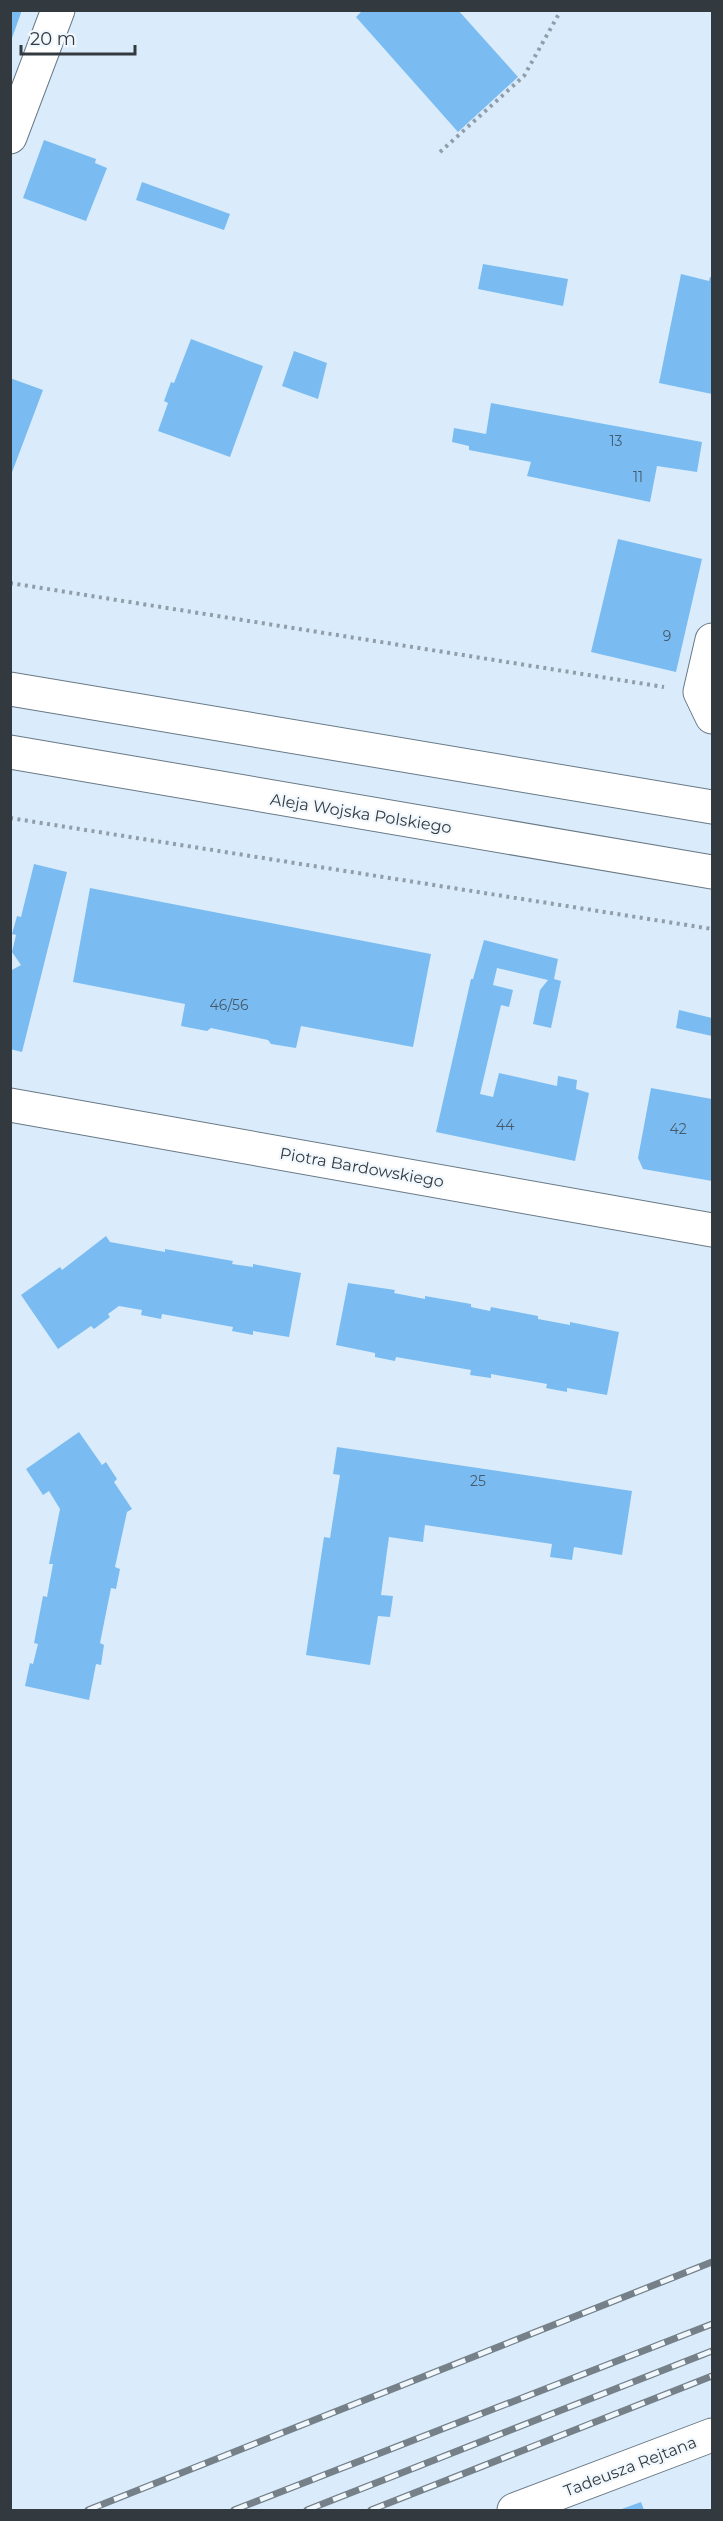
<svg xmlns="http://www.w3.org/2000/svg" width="723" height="2521" font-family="Montserrat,sans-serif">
	<rect width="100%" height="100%" fill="#daecfb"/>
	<path fill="#7abcf1" d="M10,10h12l-11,31h-1z
		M359,10h99l60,67 -60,55 -102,-115 5,-5z
		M44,140l52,19 -1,4 12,5 -21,53 -63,-23z
		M142,182l88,32 -6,16 -88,-30z
		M483,264l85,15 -5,27 -85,-17z
		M681,274l28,7 1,-4h2v117l-53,-11z
		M191,339l72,27 -33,91 -72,-26 10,-28 -4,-2 7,-19 3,1z
		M294,351l33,12 -9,36 -36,-13z
		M10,378l33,12 -32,85h-1z
		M491,403l211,39 -5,30 -40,-6 -7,36 -123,-26 4,-14 -62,-12v-4l-17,-4 2,-14 32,6z
		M618,539l84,20 -26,113 -85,-20z
		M34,864l33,8 -45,180 -12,-3v-78l11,-6 -9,-13 4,-17 -4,-1 5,-18 4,1z
		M90,888l341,66 -18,93 -112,-21 -5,22 -25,-4 -3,-4 -57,-12 -4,3 -26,-5 4,-22 -112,-22z
		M484,940l74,19 -4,20 7,2 -10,47 -18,-4 7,-34 8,-10 -51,-12 -4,17 20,5 -4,17 -8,-2 -21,89 13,3 6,-24 58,13 1,-10 19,4 -1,9 13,4 -14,68 -139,-29 35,-153h2z
		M679,1010l33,8v18l-36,-8z
		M651,1088l61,11v82l-69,-12 -5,-11z
		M106,1236l4,6 55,10v-3l68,12 -1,3 21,3v-3l48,9 -12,64 -36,-6v4l-21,-4 1,-4 -71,-13 -1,5 -20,-4 1,-5 -23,-4 -11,8 2,3 -16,12 -3,-3 -33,23 -37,-54 39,-28 2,3z
		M348,1283l47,7 -1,3 31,6v-3l46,8v3l19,4 1,-4 47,9v3l32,6v-3l49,10 -12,63 -40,-7v4l-21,-4 1,-4 -56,-10v4l-21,-3 1,-5 -75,-13 -1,4 -20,-4v-4l-39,-8z
		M79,1432l23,33 4,-3 11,17 -3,3 18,27 -5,3 -12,55 5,2 -4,20 -5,-1 -11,55 4,2 -3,20 -5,-1 -7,36 -64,-14 5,-23 3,1 5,-20 -4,-1 9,-47 4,1 6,-33h-4l11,-55 -11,-18 -6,4 -17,-26z
		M337,1447l295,44 -10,64 -48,-8 -2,13 -22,-3 2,-13 -127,-19 -2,17 -34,-5 -8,58 12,1 -3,21 -12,-1 -8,49 -64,-10 18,-118 6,1 10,-63 -7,-1z
		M641,2502l3,8h-25z"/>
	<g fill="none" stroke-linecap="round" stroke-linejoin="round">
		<g stroke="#697986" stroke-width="35">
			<path id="minor" d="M712,640l-12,52 12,25
				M10,1105l702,125
				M514,2510l198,-75"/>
		</g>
		<g stroke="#697986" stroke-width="35">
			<path id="tertiary" d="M10,137l48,-127"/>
		</g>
		<g stroke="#697986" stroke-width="35">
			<path id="primary" d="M10,689l702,118
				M10,752l702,120"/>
		</g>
		<path stroke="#919ea9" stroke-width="4" stroke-dasharray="3 4.5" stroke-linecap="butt" d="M440,152l84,-76 37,-66
			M10,583l654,104
			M10,818l702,111"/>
		<use href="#minor" stroke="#fff" stroke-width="33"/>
		<use href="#tertiary" stroke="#fff" stroke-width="33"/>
		<use href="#primary" stroke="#fff" stroke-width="33"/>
		<g stroke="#758089" stroke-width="7">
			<path id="rail" d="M88,2510l624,-248
				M234,2510l478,-186
				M307,2510l405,-159
				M371,2510l341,-134"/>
		</g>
		<use href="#rail" stroke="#f0f7fd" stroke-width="4.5" stroke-dasharray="14" stroke-linecap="butt"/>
	</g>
	<g text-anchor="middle" stroke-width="4.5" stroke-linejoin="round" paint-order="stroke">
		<g font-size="14" fill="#455a6c">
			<text x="616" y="446">13</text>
			<text x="638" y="482">11</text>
			<text x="667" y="641">9</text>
			<text x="229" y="1010">46/56</text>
			<text x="505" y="1130">44</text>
			<text x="678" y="1134">42</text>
			<text x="478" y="1486">25</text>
		</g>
		<g font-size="16" fill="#333a3f" stroke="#f0f7fd">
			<text transform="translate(361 813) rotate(9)" y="6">Aleja Wojska Polskiego</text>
			<text transform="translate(362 1167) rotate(10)" y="6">Piotra Bardowskiego</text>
			<text transform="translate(630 2466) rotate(-21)" y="6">Tadeusza Rejtana</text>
		</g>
	</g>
	<rect width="723" height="2521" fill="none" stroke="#333a3f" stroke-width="24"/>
	<path d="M21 45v9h114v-9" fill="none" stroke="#333a3f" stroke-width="3"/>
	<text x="30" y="45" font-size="18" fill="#333a3f" stroke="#f0f7fd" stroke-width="4.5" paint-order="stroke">20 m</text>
</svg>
